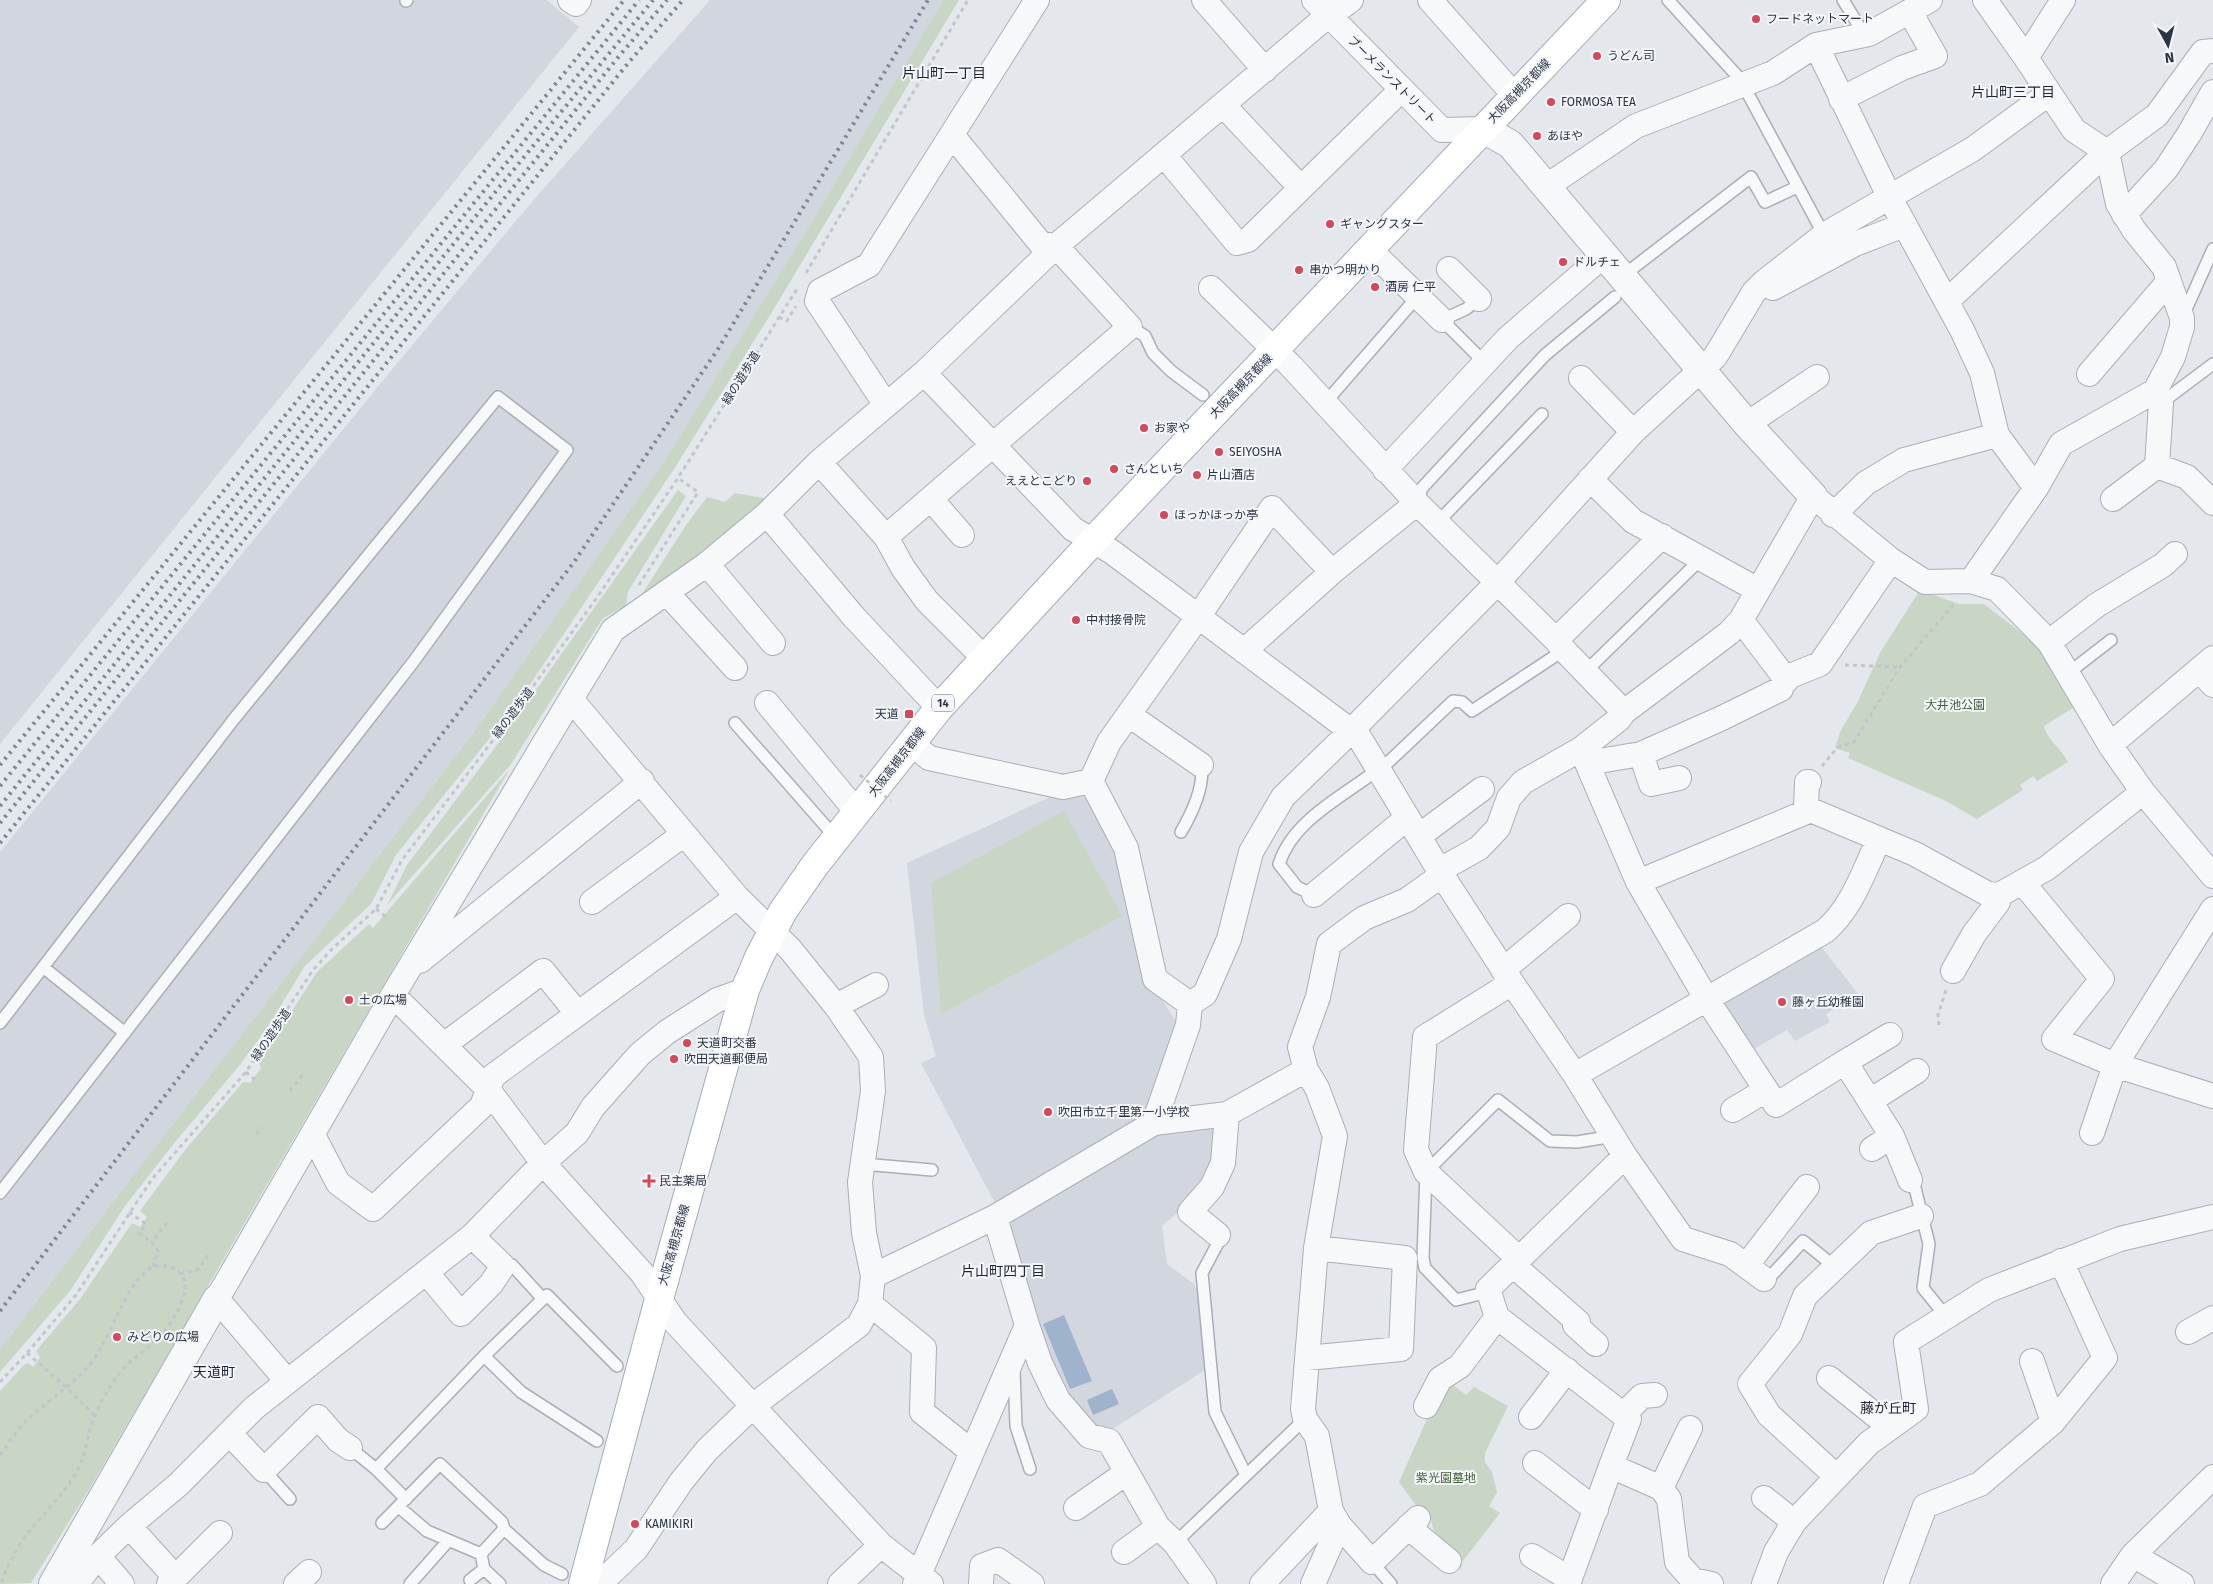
<svg xmlns="http://www.w3.org/2000/svg" width="2213" height="1584" font-family="'Fira Sans','Noto Sans JP',sans-serif">
	<rect width="100%" height="100%" fill="#e4e7ec"/>
	<path fill="#d2d6de" d="M0,0h547l32,27 -579,717z
		M710,0h233l-129,218 -149,242 -191,272 -474,617v-497l380,-468 150,-180z
		M1086,789l35,61 30,132 29,46 -24,77 64,21 -5,38 -25,38 -28,24 5,38 27,20 7,15 7,60 -3,11 -97,62 -19,-4 -25,-31 -66,-188 -77,-146 15,-7 -12,-41 -17,-152 152,-70z
		M1820,945l38,49 -32,20 4,8 -35,19 -8,-11 -38,22 -29,-54z"/>
	<path fill="#c9d6c5" d="M943,0h16l-187,312 -98,157 -157,235 -121,151 -25,49 -66,62 -38,62 -28,38 -63,75 -51,65 -55,85 -70,81v-23l474,-617 191,-272 149,-242z
		M678,490l8,6 -58,96 -2,14 -23,12 -92,146 -124,141 20,-40 84,-112z
		M735,493l33,6 -67,59 -62,41 45,-71 23,-31 18,5z
		M1920,590l39,14h25l40,31 29,27 23,44 -32,20c3,14 17,22 24,36l-31,19 -4,-5 -13,9 3,5 -46,29 -31,-18 -98,-43 2,-5 -15,-5 6,-18 16,-27 24,-52z
		M509,770l-419,718 -59,95 -31,1v-193l24,-26 4,-2 5,4 7,-10 -4,-6 44,-52 52,-76 8,4 7,-10 -7,-6 45,-61 58,-68 7,1 11,-15 -2,-6 58,-90 52,-48 4,4z
		M1064,811l58,105 -181,98 -10,-131z
		M1448,1381l18,14 8,-8 34,19 -23,47v9l7,10 5,20 -8,14 11,7 -37,48 -29,-30 -4,-14 -4,2 -27,-37 40,-90z"/>
	<path fill="#9fb4cc" d="M1064,1315l28,66 -22,8 -27,-65z
		M1112,1389l7,15 -26,11 -6,-15z"/>
	<g fill="none" stroke-linecap="round" stroke-linejoin="round">
		<g stroke="#a9aeb7" stroke-width="14">
			<path id="service" d="M1668,0l72,79 84,156
				M1843,0l22,36
				M406,1l1,-1
				M1633,268l118,-91 14,25 32,-15
				M1479,299l-13,10 -24,11 43,43
				M2183,316l30,-67
				M1130,327l15,9 8,17 18,18 32,24
				M1325,403l93,-107
				M2161,403l52,-39
				M1417,503l5,-15 123,-133 70,-58
				M1437,523l105,-109
				M1585,672l117,-114
				M2067,674l44,-34
				M735,723l101,115
				M1181,832c11,-19 24,-45 20,-67
				M1314,895l-17,-8 -18,-23c13,-41 57,-64 90,-88l10,-5 74,-70 9,1 10,9 92,-61
				M43,967l82,66
				M0,1023l234,-304 264,-322 69,53 -153,211 -414,532
				M863,1164l69,6
				M1910,1180l5,8 14,56 -6,44 17,21
				M1218,1235l1,6 -17,32 13,139 31,63
				M503,1266l9,-1 31,34
				M1764,1279l7,-3 32,-35 32,26
				M1488,1289l-8,5 -24,6 -31,-32 -2,-10 3,-86 72,-72 52,41 27,1 37,-6
				M484,1356l37,36 76,49
				M1014,1370l2,56 14,43
				M350,1448l26,21 30,30
				M376,1469l108,-113 63,-61 70,71
				M264,1470l26,29
				M399,1507l28,24 54,23 3,15 16,15
				M382,1523l58,-59 62,58 2,7 40,36 18,9
				M1175,1543l130,-124
				M481,1554l23,-25
				M1372,1562l19,22
				M470,1580l14,-11
				M410,1584l38,-43"/>
		</g>
		<g stroke="#a9aeb7" stroke-width="26">
			<path id="minor" d="M570,0l6,4 3,-4
				M1204,0l61,70
				M1314,0l128,130 41,-1
				M1430,0l85,96
				M1985,0l41,58
				M1816,45l74,153 72,132 20,43 15,62 39,53
				M1841,99l61,-31 33,-12 -25,-44
				M1224,106l77,82
				M1164,155l73,88 11,-3 153,-150
				M1547,186l89,-60 137,-53 43,-28 53,-11 61,-34
				M2124,215l42,-46 23,-35 24,-42
				M1369,249l73,71
				M1449,269l30,30
				M1211,288l79,77 127,138 139,137 8,10 60,62
				M1773,288l82,-44 49,-19
				M1947,301l160,-149 50,-37 46,-63 10,-1
				M924,373l149,156 39,23 247,185 83,138 70,108 63,92 50,81 -137,133 9,28 132,102 -18,47 50,22 8,11 8,63 16,18 18,4
				M2089,374l80,-93
				M1581,378l52,54
				M2155,391l6,12 -4,63 30,11 26,26
				M886,405l-69,-104 3,-10 49,-26 168,-265
				M1747,424l70,-47
				M819,462l67,75 17,31 24,33 57,57
				M1385,470l123,-132 95,-82
				M1590,479l43,42 125,69
				M931,499l31,36
				M2113,499l44,-33
				M767,514l87,103 85,91
				M1833,515l33,-32 38,-23 93,-25
				M886,537l244,-210 -74,-81 -15,-2 -89,-109
				M707,564l66,79
				M1971,581l65,-93 25,-44 94,-53 18,-34 9,-30v-9l-18,-51 -30,-37 -16,-26 -11,-52 -33,-22 -48,-72 37,-58
				M667,593l68,75
				M1741,620l44,58
				M1556,640l106,-104
				M2049,642l48,-37 66,-40 12,-11
				M1244,651l88,-79
				M2199,670l14,15
				M1786,681l-1,-3 35,-14 71,-104
				M767,703l90,109
				M1129,715l72,50
				M911,743l18,15 134,29 28,-6 18,-39 89,-125 74,-109 60,64 85,-69
				M2110,745l103,-87
				M1641,754l10,30 28,-6
				M1587,763l54,-9 79,-35 61,-30
				M1091,781l35,67 29,131 35,25 -2,21 -34,98
				M1806,808l109,46 73,40 11,1 48,-27 96,-76
				M1419,836l63,-47
				M1638,882l166,-69 2,-5 1,-26h2
				M2023,883l79,96 -48,60 61,26 98,31
				M1314,895l93,-77
				M592,902l92,-68
				M420,961l222,-180
				M1503,970l65,-54
				M1953,971l21,-37 24,-32 1,-7
				M1512,983l-87,54 -9,113 10,22 93,87
				M393,995l94,93 56,75 99,110 33,49 206,223 50,39
				M1190,1004l15,-10 24,-55 22,-87 32,-55 68,-66 147,-149 135,-150 82,-75 39,-65 9,-9 61,-48 149,-86 75,-55
				M836,1006l40,-21
				M444,1045l99,-74 34,42
				M1845,1062l45,-27
				M1575,1075l250,-144c27,-23 39,-60 54,-92
				M1870,1101l47,-30
				M1733,1110l33,-20
				M2092,1133l23,-68 98,-156
				M313,1135l25,48 35,26 109,-103 11,-30 244,-179
				M1872,1149l20,-13
				M1625,1156l58,83 47,15 34,25
				M1910,1180l-18,-44 -47,-74 -69,43 -70,-107 -68,-116 -57,-133 38,-30 5,-7 105,-79 12,-13 72,-124 78,64 34,22 46,-1 26,8 52,53 61,103 33,47 70,84
				M995,1217l32,108 13,38 18,37 31,36 20,5 49,86 17,16 29,41
				M1218,1235l-28,-23 22,-25 11,-24 4,-49
				M1513,1265l65,57 -3,3 21,19
				M1746,1266l61,-79
				M426,1272l35,42 30,-30 12,-18 -31,-30
				M873,1276l122,-59 159,-94 73,-9 79,-44
				M870,1304l54,44 -2,64 50,40
				M2188,1332l25,-14
				M1307,1358l94,-9 4,-91 -89,-10
				M2032,1361l21,61
				M1829,1378l61,49
				M287,1381l-70,-82 176,-304 178,-296
				M1426,1406l14,-27 20,-13 37,-49
				M1623,1415l19,-19 13,-1
				M1531,1417l36,-47
				M230,1434l34,36 54,-53 20,23 12,8
				M1535,1463l61,47
				M1836,1476l-67,-61 -19,-31 40,-50 15,-38 66,-63 50,-17
				M1661,1488l29,-60
				M1764,1498l30,24
				M1076,1508l50,-35
				M1331,1511l8,14 33,37 46,-44
				M129,1526l46,51
				M1408,1527l41,34
				M1124,1552l34,-25
				M2133,1555l49,29
				M98,1556l24,28
				M1532,1556l38,23
				M76,1584l22,-28 31,-30 50,-42 75,-76 218,-172 71,-73 34,-30 16,-26 47,-53 27,-22 50,-32 28,-10
				M169,1584l51,-51
				M296,1584l13,-12
				M590,1584l20,-10 26,-25 45,-67 26,-32 47,-45 105,-80 11,-21 3,-28 -9,-43 -4,-51 13,-91 -2,-34 -35,-51 -46,-57 -53,-52 -166,-198 42,-69 94,-66 60,-50 52,-52 105,-89 132,-127 262,-222 33,-24
				M840,1584l41,-39
				M915,1584l112,-259
				M981,1584l1,-18 16,-6 34,24
				M1262,1584l69,-73 -14,-75 -12,-17 -2,-10 13,-161 19,-112 -18,-48 -11,-18 -6,-23 18,-50 11,-53 35,-26 43,-18 35,-25 5,-9 32,-18 19,-20 11,-30 14,-16 58,-33
				M1313,1584l26,-59
				M1568,1584l43,-118
				M1764,1584l12,-32 18,-30 75,-79 47,-34 -10,-67 83,-52 131,-51 93,-22
				M1896,1584l29,-78 55,-22 73,-62 52,-64 -44,-97
				M2113,1584l20,-29 80,-78"/>
		</g>
		<g stroke="#a9aeb7" stroke-width="30">
			<path id="tertiary" d="M1483,129l27,15 237,280 66,72
				M53,1584l164,-285"/>
		</g>
		<g stroke="#a3abb8" stroke-width="30">
			<path id="primary" d="M583,1584l76,-285 86,-309 14,-33 24,-46 32,-46 124,-157 154,-167 513,-541"/>
		</g>
		<path stroke="#c2c5cb" stroke-width="3" stroke-dasharray="4 4" stroke-linecap="butt" d="M806,273l162,-273
			M779,317l8,4 9,-15
			M639,585l59,-93 -20,-14
			M1845,665l54,2
			M1822,766l15,-18 17,-6 46,-75 55,-64
			M376,909l13,10
			M1939,1025l-1,-10 8,-25
			M246,1072l13,11
			M290,1091l13,-17
			M256,1134l6,-7
			M129,1212l17,12 -7,9 13,9
			M153,1267l5,-16 -6,-9 17,-22
			M180,1274l19,-5 10,-15
			M27,1353l39,34 29,29
			M0,1382l27,-29 49,-58 76,-116 94,-107 67,-102 21,-23 42,-38 26,-49 117,-154 79,-110 80,-118 119,-189
			M0,1455c8,-11 16,-24 25,-33 23,-22 51,-39 70,-64 15,-22 35,-83 58,-91 14,-5 30,3 32,17 3,12 -14,41 -23,50 -10,11 -23,20 -34,30 -18,18 -30,42 -38,65 -3,10 -4,20 -7,29 -12,32 -39,53 -58,79 -11,15 -18,30 -24,47"/>
		<use href="#service" stroke="#f7f8fa" stroke-width="11"/>
		<use href="#minor" stroke="#f7f8fa" stroke-width="24"/>
		<use href="#tertiary" stroke="#f7f8fa" stroke-width="28"/>
		<use href="#primary" stroke="#fff" stroke-width="28"/>
		<path stroke="#7d8696" stroke-width="4" stroke-dasharray="2.5 5" stroke-linecap="butt" d="M0,765l624,-765
			M0,786l639,-786
			M0,806l497,-616 156,-190
			M0,823l620,-768 47,-55
			M0,843l513,-637 116,-144 54,-62
			M0,1311l574,-749 144,-213 210,-349"/>
		<path stroke="#c2c5cb" stroke-width="3" stroke-dasharray="4 4" stroke-linecap="butt" d="M860,775l31,26"/>
	</g>
	<g fill="#d1495b" stroke="#f4f6f9" stroke-width="2">
		<circle cx="1756" cy="19" r="5"/>
		<circle cx="1597" cy="56" r="5"/>
		<circle cx="1551" cy="102" r="5"/>
		<circle cx="1537" cy="136" r="5"/>
		<circle cx="1330" cy="224" r="5"/>
		<circle cx="1563" cy="262" r="5"/>
		<circle cx="1299" cy="270" r="5"/>
		<circle cx="1375" cy="287" r="5"/>
		<circle cx="1144" cy="428" r="5"/>
		<circle cx="1219" cy="452" r="5"/>
		<circle cx="1114" cy="469" r="5"/>
		<circle cx="1197" cy="475" r="5"/>
		<circle cx="1087" cy="481" r="5"/>
		<circle cx="1164" cy="515" r="5"/>
		<circle cx="1076" cy="620" r="5"/>
		<rect x="904" y="709" width="10" height="10" rx="2.5"/>
		<circle cx="349" cy="1000" r="5"/>
		<circle cx="1782" cy="1002" r="5"/>
		<circle cx="687" cy="1043" r="5"/>
		<circle cx="674" cy="1059" r="5"/>
		<circle cx="1048" cy="1112" r="5"/>
		<path d="M646.5 1173.5h5v5h5v5h-5v5h-5v-5h-5v-5h5z"/>
		<circle cx="117" cy="1337" r="5"/>
		<circle cx="635" cy="1524" r="5"/>
	</g>
	<g text-anchor="middle" stroke-width="4" stroke-linejoin="round" paint-order="stroke">
		<rect fill="#f4f6f9" stroke="#676e7b" stroke-width="1" x="932" y="694.5" width="22" height="17" rx="4"/>
		<g font-size="11" font-weight="bold" fill="#2b3445">
			<text x="943" y="707">14</text>
		</g>
		<g font-size="12" fill="#2b3445" stroke="#f4f6f9" text-anchor="start">
			<text x="1766" y="23">フードネットマート</text>
			<text x="1607" y="60">うどん司</text>
			<text x="1561" y="106">FORMOSA TEA</text>
			<text x="1547" y="140">あほや</text>
			<text x="1340" y="228">ギャングスター</text>
			<text x="1573" y="266">ドルチェ</text>
			<text x="1309" y="274">串かつ明かり</text>
			<text x="1385" y="291">酒房 仁平</text>
			<text x="1154" y="432">お家や</text>
			<text x="1229" y="456">SEIYOSHA</text>
			<text x="1124" y="473">さんといち</text>
			<text x="1207" y="479">片山酒店</text>
			<text x="1077" y="485" text-anchor="end">ええとこどり</text>
			<text x="1174" y="519">ほっかほっか亭</text>
			<text x="1086" y="624">中村接骨院</text>
			<text x="899" y="718" text-anchor="end">天道</text>
			<text x="359" y="1004">土の広場</text>
			<text x="1792" y="1006">藤ヶ丘幼稚園</text>
			<text x="697" y="1047">天道町交番</text>
			<text x="684" y="1063">吹田天道郵便局</text>
			<text x="1058" y="1116">吹田市立千里第一小学校</text>
			<text x="659" y="1185">民主薬局</text>
			<text x="127" y="1341">みどりの広場</text>
			<text x="645" y="1528">KAMIKIRI</text>
		</g>
		<g font-size="12" fill="#2b3445" stroke="#f4f6f9">
			<text transform="translate(1392 80) rotate(45)" y="4">ブーメランストリート</text>
			<text transform="translate(1519 91) rotate(-46)" y="4">大阪高槻京都線</text>
			<text transform="translate(741 378) rotate(-58)" y="4">緑の遊歩道</text>
			<text transform="translate(1241 386) rotate(-46)" y="4">大阪高槻京都線</text>
			<text transform="translate(513 713) rotate(-53)" y="4">緑の遊歩道</text>
			<text transform="translate(897 762) rotate(-52)" y="4">大阪高槻京都線</text>
			<text transform="translate(271 1035) rotate(-56)" y="4">緑の遊歩道</text>
			<text transform="translate(674 1245) rotate(-74)" y="4">大阪高槻京都線</text>
		</g>
		<g font-size="12" fill="#3f6138" stroke="#f4f6f9">
			<text x="1955" y="709">大井池公園</text>
			<text x="1446" y="1482">紫光園墓地</text>
		</g>
		<g font-size="14" fill="#1d2536" stroke="#f4f6f9">
			<text x="944" y="78">片山町一丁目</text>
			<text x="2013" y="97">片山町三丁目</text>
			<text x="1003" y="1276">片山町四丁目</text>
			<text x="214" y="1377">天道町</text>
			<text x="1888" y="1413">藤が丘町</text>
		</g>
	</g>
	<g transform="translate(2168 45) rotate(173)" stroke="#f4f6f9" stroke-width="4" paint-order="stroke">
	<path d="M0-4L9 19L0 12L-9 19Z" fill="#2b3445"/>
	<text y="-8" font-size="14" font-weight="bold" text-anchor="middle" fill="#2b3445">N</text>
	</g>
</svg>
